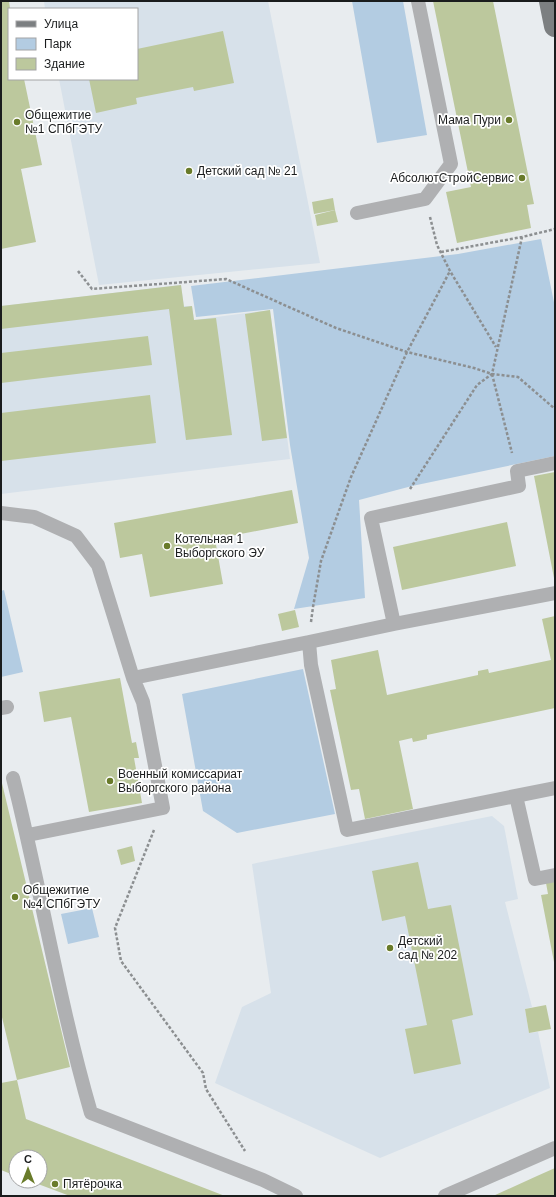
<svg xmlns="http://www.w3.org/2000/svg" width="556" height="1197" font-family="Arial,sans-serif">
	<rect width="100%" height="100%" fill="#e8ecef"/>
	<path fill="#d7e1ea" d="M44,1h224l52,262 -221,22 -40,-206h78v-70h-92z
		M181,285l3,21h8l2,14 76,-10 20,149 -289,35v-188z
		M492,816l12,10 14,73 -13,3 27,105 -7,2 4,24 9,-1 12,56 -170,70 -165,-75 27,-76 29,-14 -19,-129z"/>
	<path fill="#b3cce2" d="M352,1h51l24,134 -50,8z
		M541,239l14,68v149l-143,30 -53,14 6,98 -71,11 15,-51 -19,-113 -17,-136 -77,8 -5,-31 267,-32z
		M4,590l19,82 -22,5v-86z
		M303,669l32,145 -98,19 -34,-22 -21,-117z
		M92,908l7,29 -31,7 -7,-30z"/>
	<path fill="#bcc89d" d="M1,1h8l1,8h-1v70h15l18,86 -21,4 15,73 -35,7z
		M433,1h60l41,203 -7,1 4,23 -74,15 -11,-51 25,-5z
		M223,31l11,52 -40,8 -1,-4 -57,11 1,6 -41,9 -7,-34h48v-30z
		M333,198l2,12 -21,4 -2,-12z
		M335,210l3,12 -21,4 -2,-11z
		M181,285l3,22 8,-1 2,14 22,-2 16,117 -46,5 -17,-131 -168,20v-23z
		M270,310l17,128 -25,3 -17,-127z
		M148,336l4,29 -151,18v-30z
		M150,395l6,48 -155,18v-48z
		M555,472v106h-1l-20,-102z
		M292,490l6,33 -83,16 8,45 -73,13 -8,-43 -22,4 -6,-35z
		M507,522l9,44 -114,24 -9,-43z
		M295,610l4,17 -17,4 -4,-17z
		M555,616v92l-128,27v4l-14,3 -1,-4 -13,3 14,68 -48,10 -6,-30 -8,1 -21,-100 6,-1 -5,-29 47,-10 9,45 91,-20v-4l10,-2 1,4 62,-13 -9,-41z
		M120,678l12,65 4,-1 3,16h-5l8,45 -53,9 -18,-95 -27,5 -5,-30z
		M1,779l69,288 -53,13 -16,-67z
		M132,846l3,15 -14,4 -4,-15z
		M418,862l10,47 23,-4 22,110 -21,5 9,44 -47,10 -9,-45 22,-4 -22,-109 -23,5 -10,-50z
		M555,881v81h-1l-13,-67 7,-1 -2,-11z
		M546,1005l5,24 -22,4 -4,-24z
		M17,1080l9,39 199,77h-155l-40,-15h10v-24h-24v19l-15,-6v-87z
		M555,1168v28h-62l44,-20z"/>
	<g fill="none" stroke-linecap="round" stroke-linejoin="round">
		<path stroke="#8c8f91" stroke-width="2.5" stroke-dasharray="3 2" stroke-linecap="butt" d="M430,217l7,28 13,26 46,76
			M441,252l81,-15 33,-8
			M78,271l14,18 134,-10 110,49 71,24 67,16 18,6 26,3 37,32
			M492,374l20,79
			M410,489l67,-104 15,-11 30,-137
			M311,622l2,-15 8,-46 30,-84 56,-125 43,-81
			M154,830l-39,98 6,33 82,112 3,16 39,62"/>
		<path stroke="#afb0b2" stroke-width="14" d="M357,213l68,-14 26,-35 -33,-163
			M1,513l33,4 42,19 22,29 35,113 10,24 20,106 -135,27
			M394,624l161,-31
			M309,642l85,-18 -23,-106 148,-32 -2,-15 38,-8
			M133,678l176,-36 2,23 36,165 208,-42
			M1,708l6,-1
			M13,778c28,111 46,225 78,335l172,67 33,16
			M516,796l19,83 20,-4
			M445,1196l110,-48"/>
		<path stroke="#7c7f81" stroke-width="22" d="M550,1l5,25"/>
	</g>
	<g fill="#697b2a" stroke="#fff" stroke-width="1.5">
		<circle cx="509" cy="120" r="4"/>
		<circle cx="17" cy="122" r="4"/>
		<circle cx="189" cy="171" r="4"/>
		<circle cx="522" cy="178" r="4"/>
		<circle cx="167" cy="546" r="4"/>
		<circle cx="110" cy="781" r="4"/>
		<circle cx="15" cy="897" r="4"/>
		<circle cx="390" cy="948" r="4"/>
		<circle cx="55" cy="1184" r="4"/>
	</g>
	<g text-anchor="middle" stroke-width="3.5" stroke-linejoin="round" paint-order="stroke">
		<g font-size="12" fill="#1a1c1d" stroke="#fff" text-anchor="start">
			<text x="25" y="119">Общежитие<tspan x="25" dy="14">№1 СПбГЭТУ</tspan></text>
			<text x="501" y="124" text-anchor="end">Мама Пури</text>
			<text x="197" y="175">Детский сад № 21</text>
			<text x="514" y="182" text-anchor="end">АбсолютСтройСервис</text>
			<text x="175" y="543">Котельная 1<tspan x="175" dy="14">Выборгского ЭУ</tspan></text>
			<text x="118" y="778">Военный комиссариат<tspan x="118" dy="14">Выборгского района</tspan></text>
			<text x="23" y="894">Общежитие<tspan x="23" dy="14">№4 СПбГЭТУ</tspan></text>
			<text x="398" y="945">Детский<tspan x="398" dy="14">сад № 202</tspan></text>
			<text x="63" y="1188">Пятёрочка</text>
		</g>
	</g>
	<rect width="556" height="1197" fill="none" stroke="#1a1c1d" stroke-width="4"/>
	<rect x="8" y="8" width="130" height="72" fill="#ffffff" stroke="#a3a4a5"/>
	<rect x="16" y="21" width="20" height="6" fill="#7c7f81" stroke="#a3a4a5"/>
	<text x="44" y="28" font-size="12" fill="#1a1c1d">Улица</text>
	<rect x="16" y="38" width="20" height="12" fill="#b3cce2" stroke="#a3a4a5"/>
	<text x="44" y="48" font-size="12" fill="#1a1c1d">Парк</text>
	<rect x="16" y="58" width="20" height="12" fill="#bcc89d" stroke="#a3a4a5"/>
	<text x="44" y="68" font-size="12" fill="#1a1c1d">Здание</text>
	<g transform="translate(28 1169)"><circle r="19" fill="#ffffff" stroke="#a3a4a5"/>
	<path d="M0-3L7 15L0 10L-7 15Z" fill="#697b2a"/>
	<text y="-6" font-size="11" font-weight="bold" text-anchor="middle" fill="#1a1c1d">С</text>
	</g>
</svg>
